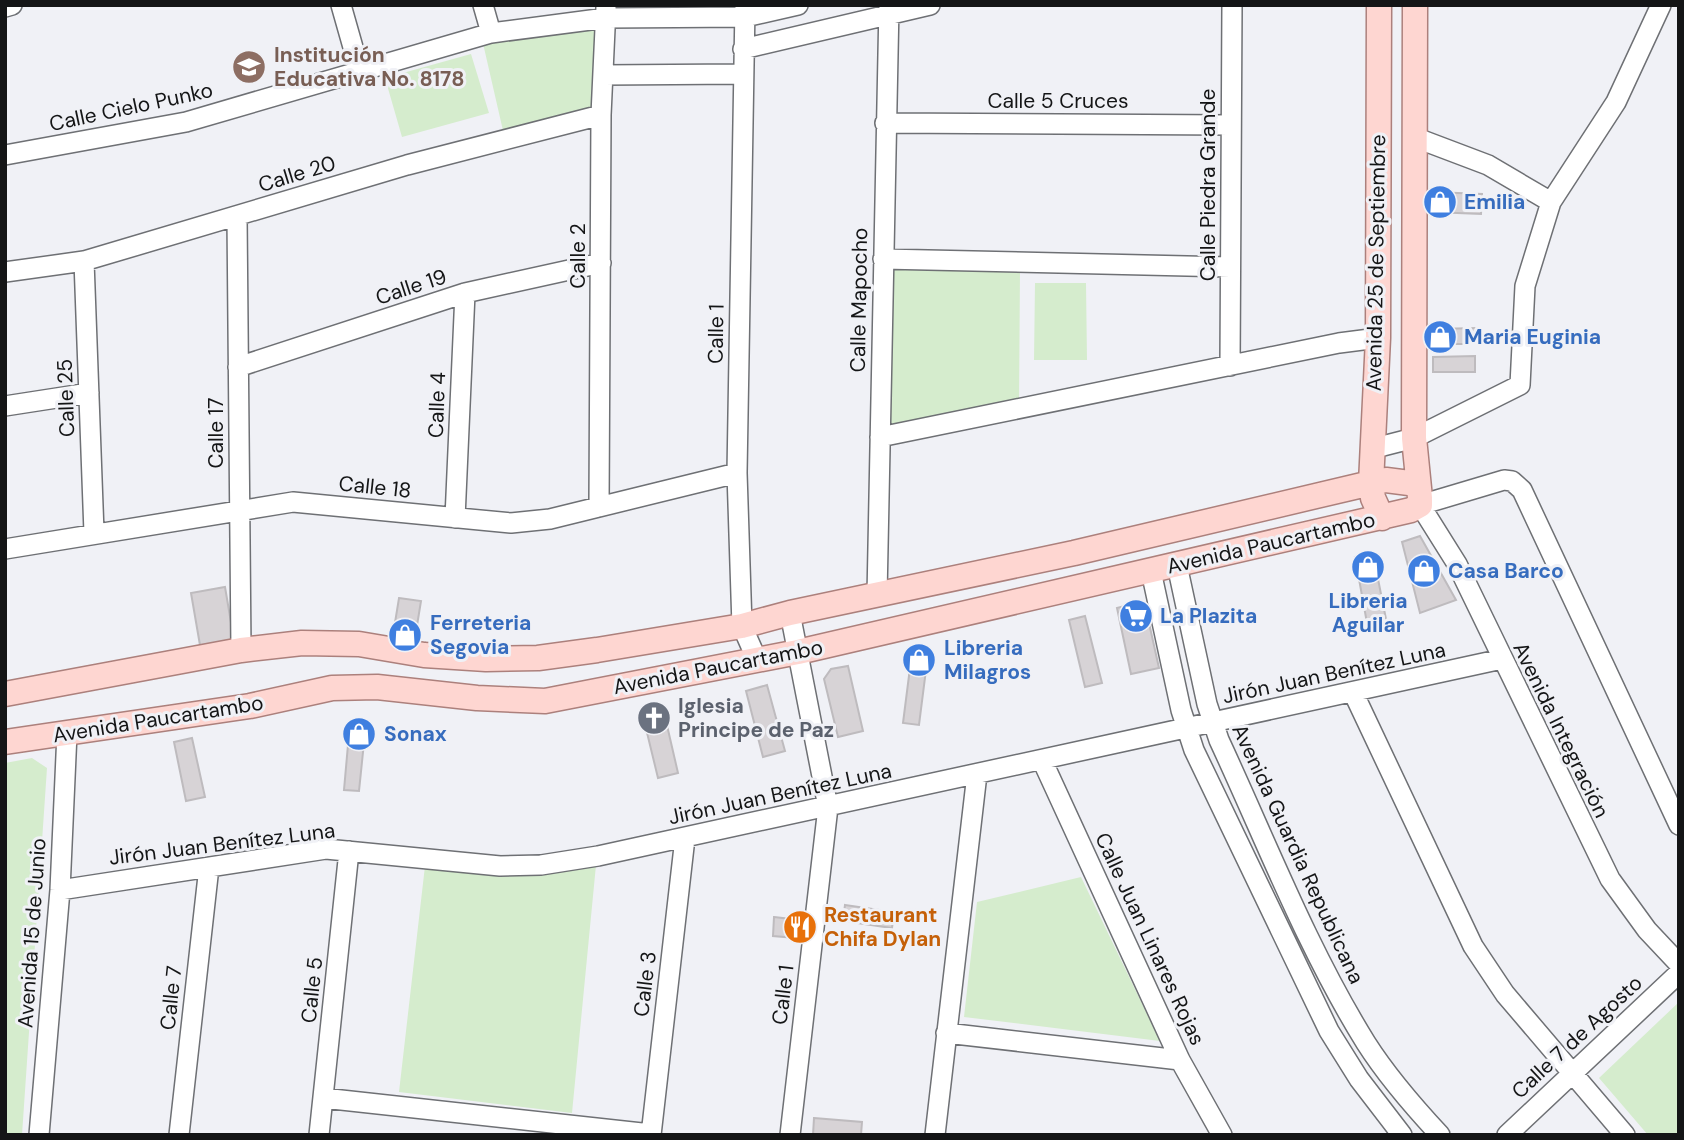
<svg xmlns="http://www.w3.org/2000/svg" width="1684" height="1140" font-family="'DM Sans',sans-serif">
	<rect width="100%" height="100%" fill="#f0f1f6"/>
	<path fill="#d5eccd" d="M597,17l1,94 -94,24 -22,-96z
		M471,54l18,59 -87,24 -17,-59z
		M893,270h127l-1,135 -130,23z
		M1035,283h51l1,77h-53z
		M32,758l15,10 -25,367h-17v-372z
		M596,865l-24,248 -173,-21 26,-226z
		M1081,877l79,164 -196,-24 13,-115z
		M1679,1002v133h-31l-49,-57z"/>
	<path fill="#d7d3d6" stroke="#bebbbe" stroke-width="2" d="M1433,192l49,2 -1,20 -48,-2z
		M1477,328v16h-42v-15z
		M1475,356v16h-42v-15z
		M1420,536l36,64 -36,13 -18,-71z
		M1373,554l13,65 -19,4 -12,-66z
		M225,587l10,59 -34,5 -10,-58z
		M399,598l22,3 -7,43 -22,-3z
		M1136,603l11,11 12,54 -28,6 -14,-66z
		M1085,616l17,67 -17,4 -16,-67z
		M912,652l16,2 -9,71 -16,-2z
		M848,666l15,65 -25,6 -14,-58 7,-10z
		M767,685l18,66 -22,6 -17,-66z
		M663,708l15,65 -20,5 -16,-66z
		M350,722l16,1 -7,68 -15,-1z
		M192,738l13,59 -19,4 -12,-59z
		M845,905l49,7 -2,16 -49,-7z
		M774,917l34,4 -1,18 -34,-3z
		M814,1118l48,4 -1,13h-48z"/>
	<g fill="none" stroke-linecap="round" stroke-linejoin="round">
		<g stroke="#6e7074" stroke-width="22">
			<path id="minor" d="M341,5l19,67
				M483,5l8,28
				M745,6l-8,467 5,153 15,34
				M5,7l7,-2
				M743,49l187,-44
				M603,75l139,-1
				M885,123l346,2
				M1414,137l74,28 63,37
				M5,155l181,-33 305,-89 115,-15 139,-1 53,-12
				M237,216l4,434
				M883,259l347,8
				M84,261l10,272
				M5,272l79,-11 323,-96 194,-50
				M1230,366l2,-361
				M238,367l227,-74 136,-30
				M5,406l84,-13
				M880,437l459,-94 39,-5
				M1371,449l43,-11 106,-53 5,-99 26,-84 65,-100 45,-97
				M599,507l2,-392 5,-108
				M455,518l10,-225
				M5,549l288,-47 218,21 39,-4 187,-46
				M1177,565l30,139 12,36c47,101 88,208 147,303 21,33 47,63 74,92
				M1151,571l30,139 13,40 135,281 30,48 43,56
				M877,596l12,-591
				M1353,692l120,254 32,48 120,141
				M1042,760l138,300 42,75
				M1679,825l-157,-335 -10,-9 -8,-1 -84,25 37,59 153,315 37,51 32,34
				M60,890l266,-41 174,17 41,-1 57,-9 904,-197
				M946,1033l234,27
				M323,1098l328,36
				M39,1135l21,-245 7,-157
				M179,1135l30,-268
				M319,1135l30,-284
				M651,1135l34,-297
				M790,1135l38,-328 -38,-194
				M935,1135l42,-361
				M1507,1135l172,-162"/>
		</g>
		<g stroke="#ac807c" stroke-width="27">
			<path id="major" d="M1379,5l-1,333 -7,145 2,15 9,20
				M5,694l236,-44 61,-7 57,1 65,11 62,4 52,-1 59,-8 145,-24 48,-13 284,-60 297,-70 15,-3 31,4
				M5,742l245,-36 82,-18 45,-1 100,11 68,3 253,-49 613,-142 9,-5v-7l-6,-60 1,-433"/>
		</g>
		<use href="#minor" stroke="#fff" stroke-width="19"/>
		<use href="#major" stroke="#fed6d1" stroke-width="24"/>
	</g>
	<defs>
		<g id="school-disc" transform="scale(1.75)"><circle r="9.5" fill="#8d6e63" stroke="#f0f1f6"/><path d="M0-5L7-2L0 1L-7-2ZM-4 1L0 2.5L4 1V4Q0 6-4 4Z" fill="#fff"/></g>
		<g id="shop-disc" transform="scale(1.75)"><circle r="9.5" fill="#3f7fe0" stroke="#f0f1f6"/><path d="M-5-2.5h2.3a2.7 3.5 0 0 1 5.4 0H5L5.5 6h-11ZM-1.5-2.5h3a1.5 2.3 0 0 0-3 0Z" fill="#fff"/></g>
		<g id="supermarket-disc" transform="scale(1.75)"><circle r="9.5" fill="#3f7fe0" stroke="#f0f1f6"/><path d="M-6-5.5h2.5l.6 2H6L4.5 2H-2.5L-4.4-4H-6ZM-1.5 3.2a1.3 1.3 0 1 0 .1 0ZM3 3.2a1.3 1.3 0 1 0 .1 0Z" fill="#fff"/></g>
		<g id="church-disc" transform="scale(1.75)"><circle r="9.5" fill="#6b7280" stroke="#f0f1f6"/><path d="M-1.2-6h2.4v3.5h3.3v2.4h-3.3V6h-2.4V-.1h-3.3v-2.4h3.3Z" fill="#fff"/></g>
		<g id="restaurant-disc" transform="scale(1.75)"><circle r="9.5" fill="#e8710a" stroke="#f0f1f6"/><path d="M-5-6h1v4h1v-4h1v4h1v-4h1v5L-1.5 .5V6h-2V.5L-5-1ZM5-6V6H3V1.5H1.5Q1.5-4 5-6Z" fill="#fff"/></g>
	</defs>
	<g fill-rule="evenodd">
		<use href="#school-disc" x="249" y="67"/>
		<use href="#shop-disc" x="1440" y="202"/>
		<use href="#shop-disc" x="1440" y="337"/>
		<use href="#shop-disc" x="1368" y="567"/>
		<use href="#shop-disc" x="1424" y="571"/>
		<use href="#supermarket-disc" x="1136" y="616"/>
		<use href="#shop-disc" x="405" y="635"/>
		<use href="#shop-disc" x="919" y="660"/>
		<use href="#church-disc" x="654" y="718"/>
		<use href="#shop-disc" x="359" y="734"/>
		<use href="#restaurant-disc" x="800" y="927"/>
	</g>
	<g text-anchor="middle" stroke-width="6" stroke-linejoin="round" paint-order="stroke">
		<g font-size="21" font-weight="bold" fill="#785e54" stroke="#f0f1f6" text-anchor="start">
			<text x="274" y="62">Institución<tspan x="274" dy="24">Educativa No. 8178</tspan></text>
		</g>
		<g font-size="21" fill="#141516" stroke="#f0f1f6">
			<text x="1058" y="108">Calle 5 Cruces</text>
			<text transform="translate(131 107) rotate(-12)" y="7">Calle Cielo Punko</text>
			<text transform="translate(297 174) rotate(-17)" y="7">Calle 20</text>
			<text transform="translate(1208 185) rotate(-90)" y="7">Calle Piedra Grande</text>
			<text transform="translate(578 256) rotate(-90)" y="7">Calle 2</text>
			<text transform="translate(1376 263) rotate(-89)" y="7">Avenida 25 de Septiembre</text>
			<text transform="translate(411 287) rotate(-18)" y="7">Calle 19</text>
			<text transform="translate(859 300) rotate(-89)" y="7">Calle Mapocho</text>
			<text transform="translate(716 334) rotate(-89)" y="7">Calle 1</text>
			<text transform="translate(66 398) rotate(-92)" y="7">Calle 25</text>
			<text transform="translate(437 405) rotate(-88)" y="7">Calle 4</text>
			<text transform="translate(216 433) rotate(-90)" y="7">Calle 17</text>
			<text transform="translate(375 487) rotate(6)" y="7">Calle 18</text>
			<text transform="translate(1271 543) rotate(-13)" y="7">Avenida Paucartambo</text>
			<text transform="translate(718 667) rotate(-11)" y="7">Avenida Paucartambo</text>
			<text transform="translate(1334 673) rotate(-12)" y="7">Jirón Juan Benítez Luna</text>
			<text transform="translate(158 719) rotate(-9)" y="7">Avenida Paucartambo</text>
			<text transform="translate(1561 730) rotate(64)" y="7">Avenida Integración</text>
			<text transform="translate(780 794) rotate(-12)" y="7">Jirón Juan Benítez Luna</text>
			<text transform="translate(222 844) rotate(-7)" y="7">Jirón Juan Benítez Luna</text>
			<text transform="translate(1298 854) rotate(65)" y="7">Avenida Guardia Republicana</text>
			<text transform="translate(32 933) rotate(-86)" y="7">Avenida 15 de Junio</text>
			<text transform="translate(1150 939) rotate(65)" y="7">Calle Juan Linares Rojas</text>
			<text transform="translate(645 984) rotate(-83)" y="7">Calle 3</text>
			<text transform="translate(312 990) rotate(-84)" y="7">Calle 5</text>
			<text transform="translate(783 995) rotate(-83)" y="7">Calle 1</text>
			<text transform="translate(171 998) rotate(-84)" y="7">Calle 7</text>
			<text transform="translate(1577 1037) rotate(-43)" y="7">Calle 7 de Agosto</text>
		</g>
		<g font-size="21" font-weight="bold" fill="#366cbe" stroke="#f0f1f6" text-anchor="start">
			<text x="1464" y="209">Emilia</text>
			<text x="1464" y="344">Maria Euginia</text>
			<text x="1448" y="578">Casa Barco</text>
			<text x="1368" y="608" text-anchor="middle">Libreria<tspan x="1368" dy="24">Aguilar</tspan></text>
			<text x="1160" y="623">La Plazita</text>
			<text x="430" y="630">Ferreteria<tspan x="430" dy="24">Segovia</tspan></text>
			<text x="944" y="655">Libreria<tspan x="944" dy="24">Milagros</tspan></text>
			<text x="384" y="741">Sonax</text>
		</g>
		<g font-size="21" font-weight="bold" fill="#5b616d" stroke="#f0f1f6" text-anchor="start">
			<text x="678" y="713">Iglesia<tspan x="678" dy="24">Principe de Paz</tspan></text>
		</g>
		<g font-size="21" font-weight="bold" fill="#c56008" stroke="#f0f1f6" text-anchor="start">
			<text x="824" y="922">Restaurant<tspan x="824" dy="24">Chifa Dylan</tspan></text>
		</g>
	</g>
	<rect width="1684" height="1140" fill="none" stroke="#141516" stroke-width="14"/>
</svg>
